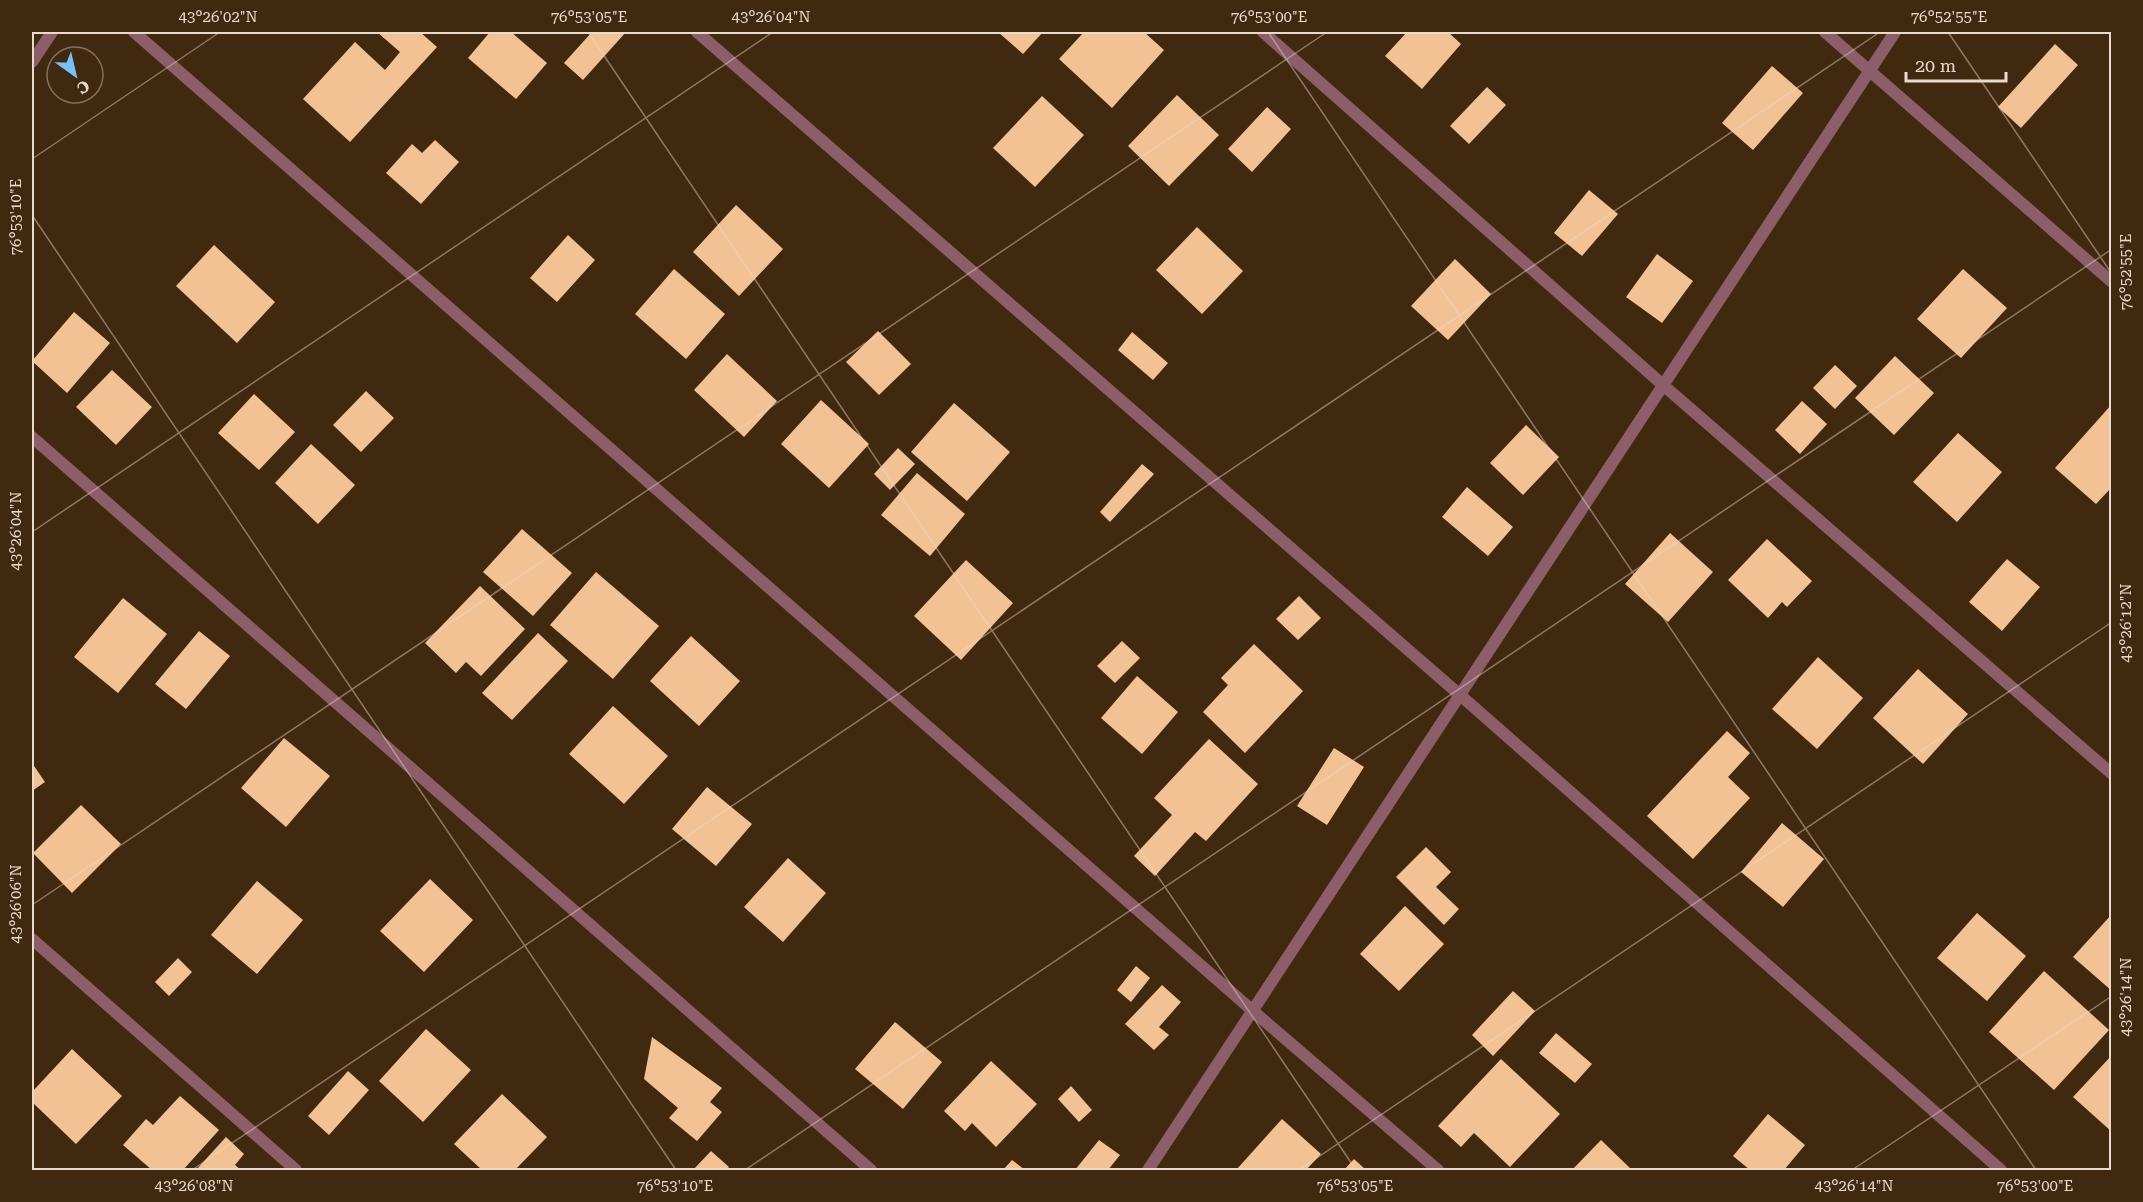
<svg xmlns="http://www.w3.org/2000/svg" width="2143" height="1202" font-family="'Roboto Serif',serif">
	<rect width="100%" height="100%" fill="#412910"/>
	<path fill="#f3c294" d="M377,32h43l17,15 -87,95 -47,-43 52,-57 30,28 15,-18z
		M490,32h21l36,31 -31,36 -48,-41z
		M592,32h34l-43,48 -19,-17z
		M998,32h45l-20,22z
		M1084,32h60l20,18 -52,58 -53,-49z
		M1407,32h41l13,12 -39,45 -37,-33z
		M2055,44l23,21 -57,63 -23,-21z
		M1772,66l31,27 -50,57 -31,-27z
		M1487,87l19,18 -37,39 -19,-18z
		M1177,95l42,40 -50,51 -41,-40z
		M1042,96l42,39 -49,52 -42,-39z
		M1267,107l24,22 -39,43 -24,-23z
		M435,140l24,22 -38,42 -35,-31 26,-29 10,9z
		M1589,190l29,24 -36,42 -28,-23z
		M736,205l47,44 -44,47 -46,-44z
		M1197,227l46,44 -41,43 -46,-44z
		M568,235l27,25 -38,42 -27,-24z
		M214,245l61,57 -38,41 -61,-57z
		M1657,254l36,27 -31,42 -36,-26z
		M1455,259l36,35 -43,46 -37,-34z
		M674,269l51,45 -39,45 -51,-45z
		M1963,269l44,39 -46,50 -44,-39z
		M74,312l36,31 -43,50 -35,-32z
		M878,331l33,33 -32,31 -33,-33z
		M1132,332l36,31 -15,17 -35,-30z
		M727,354l50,47 -33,36 -50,-47z
		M1895,356l39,37 -40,42 -39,-37z
		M1835,365l22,21 -22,23 -22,-21z
		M112,370l40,37 -36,38 -40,-38z
		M366,391l28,27 -33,34 -28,-27z
		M254,394l41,38 -36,38 -41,-37z
		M821,400l48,44 -40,44 -48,-44z
		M1802,401l25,23 -27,30 -25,-24z
		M954,403l56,49 -43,49 -56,-49z
		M2112,404v83l-16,17 -41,-36z
		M1526,425l33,32 -36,38 -33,-32z
		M1958,433l44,39 -45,50 -44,-40z
		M311,444l44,41 -37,39 -43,-41z
		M898,448l17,16 -25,26 -16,-16z
		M1142,464l12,10 -44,48 -10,-10z
		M917,473l48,41 -35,42 -49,-41z
		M1467,487l46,40 -25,29 -46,-39z
		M522,529l50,44 -39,43 -50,-44z
		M1670,533l43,39 -45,50 -43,-38z
		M1767,539l45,42 -25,26 -5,-5 -14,16 -40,-38z
		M2007,559l33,28 -38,44 -33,-29z
		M966,560l47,43 -52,57 -47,-44z
		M596,572l63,54 -46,53 -63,-54z
		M480,586l45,43 -44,47 -15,-14 -10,11 -31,-30z
		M1299,596l22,22 -23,22 -22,-21z
		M123,598l44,36 -49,59 -44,-36z
		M199,631l31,25 -44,53 -31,-25z
		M538,633l30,28 -56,59 -30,-27z
		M691,636l49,45 -41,45 -49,-45z
		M1122,641l18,17 -25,25 -18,-17z
		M1254,644l49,47 -58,62 -42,-41 25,-27 -7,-7z
		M1818,657l45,41 -46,51 -45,-40z
		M1918,669l50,45 -45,50 -50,-46z
		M1137,676l41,36 -36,42 -41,-36z
		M613,706l55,50 -44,48 -55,-50z
		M1727,731l23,22 -22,24 22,21 -57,61 -46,-43z
		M284,738l46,38 -44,51 -45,-39z
		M1209,739l49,45 -52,57 -11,-9 -40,44 -21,-20 38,-41 -18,-17z
		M1334,748l30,19 -37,58 -30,-19z
		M32,763l13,19 -13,9z
		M707,787l45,37 -36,42 -44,-37z
		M81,805l40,39 -49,49 -39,-40z
		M1782,823l42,36 -41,48 -42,-35z
		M1426,847l25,25 -15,15 23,22 -15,16 -48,-48z
		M788,858l38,35 -43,49 -39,-35z
		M430,879l43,41 -49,52 -44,-41z
		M257,881l46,39 -46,54 -46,-39z
		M1405,906l39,38 -45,47 -39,-37z
		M1977,913l49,43 -39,45 -50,-43z
		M2112,914v77l-39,-34z
		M178,958l14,14 -23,24 -14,-14z
		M1136,966l14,12 -19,24 -14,-12z
		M2044,971l65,59 -55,60 -65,-58z
		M1162,985l19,17 -22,25 10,8 -15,15 -29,-26z
		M1513,991l22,20 -42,45 -21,-21z
		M895,1022l47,40 -39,47 -48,-40z
		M426,1029l45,41 -48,52 -44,-41z
		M1556,1033l36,31 -17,19 -36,-30z
		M652,1037l70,51 -12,14 12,10 -25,29 -28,-23 9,-10 -34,-29z
		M72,1049l50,47 -46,48 -44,-42v-10z
		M2112,1055v77l-39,-35z
		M1501,1059l59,55 -50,53 -36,-34 -13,14 -23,-21z
		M991,1061l46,43 -41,43 -24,-24 -7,8 -21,-20z
		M348,1071l21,19 -40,45 -21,-19z
		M1071,1086l21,24 -13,12 -21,-23z
		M502,1094l45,43 -32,33h-33l-28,-26z
		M180,1096l39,34 -36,40h-31l-29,-25 23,-26 7,6z
		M1768,1114l37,31 -21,25h-34l-17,-14z
		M1282,1119l39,35 -15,16h-68l-1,-1z
		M226,1137l18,17 -9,11 6,5h-45z
		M1099,1140l21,15 -12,15h-33z
		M1601,1140l31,30h-60z
		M711,1151l18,16 -3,3h-33z
		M1354,1159l12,11h-22z
		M1012,1160l13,10h-22z"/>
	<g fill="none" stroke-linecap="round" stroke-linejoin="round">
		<path stroke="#8c5e69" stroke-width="12" d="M134,32l1119,979 185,159
			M697,32l763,663 541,475
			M1263,32l400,353 449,389
			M1825,32l287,250
			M32,62l20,-30
			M32,437l839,733
			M32,939l264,231
			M1148,1170l747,-1138"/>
	</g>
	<path fill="none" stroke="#eadacc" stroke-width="1.5" stroke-opacity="0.45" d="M588,32l768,1138M1268,32l768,1138M1948,32l164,242M32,159l188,-127M32,215l644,955M32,532l741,-500M32,905l1295,-873M192,1170l1688,-1138M745,1170l1367,-921M1299,1170l813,-548M1852,1170l260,-174"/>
	<rect width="2143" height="1202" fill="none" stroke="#412910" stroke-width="66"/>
	<g transform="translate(75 75) rotate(146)"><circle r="28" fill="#412910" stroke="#85705b" stroke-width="1.5"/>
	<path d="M0-4.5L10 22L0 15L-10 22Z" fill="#79bff8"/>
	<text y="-9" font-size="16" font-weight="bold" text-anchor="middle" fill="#eadacc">С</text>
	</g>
	<path d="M1906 72v9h100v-9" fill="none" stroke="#eadacc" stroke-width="3"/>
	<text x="1915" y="72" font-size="18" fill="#eadacc" stroke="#412910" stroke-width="4.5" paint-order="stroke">20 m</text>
	<rect x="33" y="33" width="2077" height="1136" fill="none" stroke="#eadacc" stroke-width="2"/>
	<g font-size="15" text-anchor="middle" fill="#eadacc">
		<text x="218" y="22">43°26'02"N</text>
		<text x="589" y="22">76°53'05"E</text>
		<text x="771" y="22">43°26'04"N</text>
		<text x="1269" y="22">76°53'00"E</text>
		<text x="1949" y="22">76°52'55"E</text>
		<text transform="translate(16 217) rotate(-90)" y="5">76°53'10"E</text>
		<text transform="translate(2126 272) rotate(-90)" y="5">76°52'55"E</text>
		<text transform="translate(16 531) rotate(-90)" y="5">43°26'04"N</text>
		<text transform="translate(2126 623) rotate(-90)" y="5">43°26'12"N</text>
		<text transform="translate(16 904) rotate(-90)" y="5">43°26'06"N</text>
		<text transform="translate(2126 997) rotate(-90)" y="5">43°26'14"N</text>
		<text x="194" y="1191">43°26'08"N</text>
		<text x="675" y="1191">76°53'10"E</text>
		<text x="1355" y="1191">76°53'05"E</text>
		<text x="1854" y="1191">43°26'14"N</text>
		<text x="2035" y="1191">76°53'00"E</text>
	</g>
</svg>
